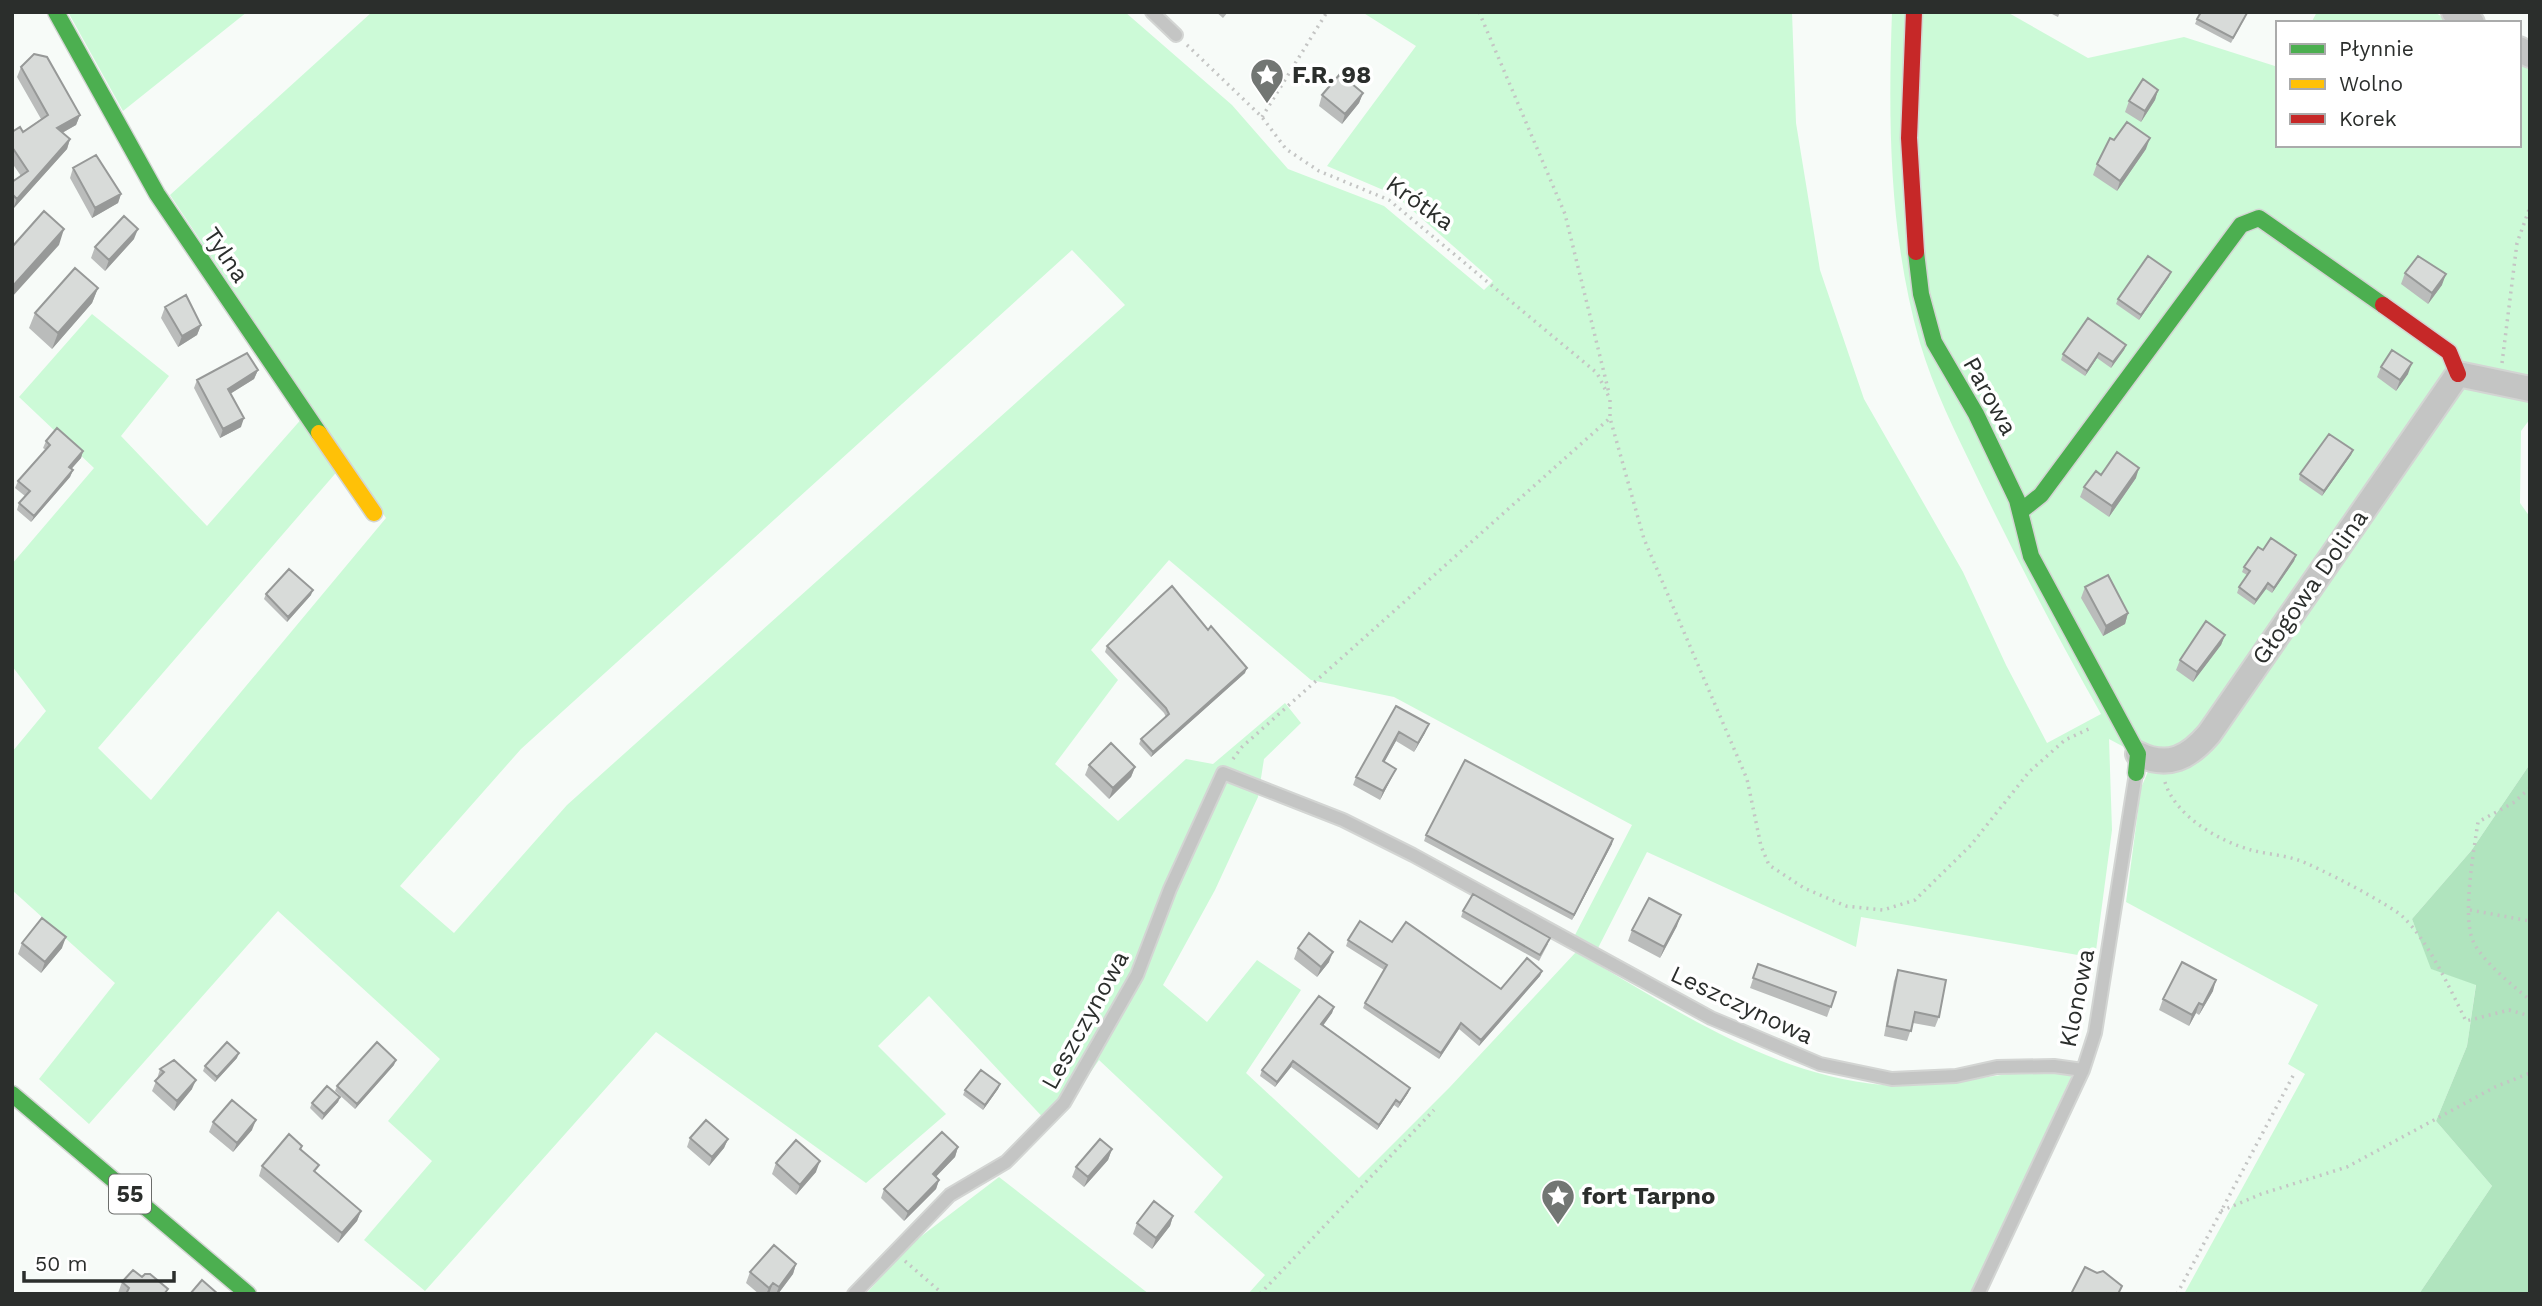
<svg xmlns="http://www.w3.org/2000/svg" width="2542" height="1306" font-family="'Work Sans',sans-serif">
	<rect width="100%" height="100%" fill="#f7fbf8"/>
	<path fill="#ccfad7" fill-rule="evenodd" d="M68,12h179l-124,99z
		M372,12h753l107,93 56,64 96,37 100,84 9,-9 -98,-86 -68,-29 89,-120 -54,-34h430l4,111 24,147 44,129 99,173 43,93 41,78 54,-29c-45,-79 -86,-158 -125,-239 -20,-42 -43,-87 -56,-132 -31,-108 -32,-220 -28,-331h115l81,46 96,-21 94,30v78h241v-84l11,6v352l-9,12 -1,72 10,14v247l-59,87 -59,68 20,50 44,15 -9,62 -31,75 56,65 -73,108h-235l121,-220 -17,-10 30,-59 -192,-103 15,-114 11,-26 -43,-23 3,91 -17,128 -234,-41 -5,30 -209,-95 -49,96 -23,-13 57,-110 -238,-128 -83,-17 -142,-120 -78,90 27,30 -63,84 63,57 68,-62 27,5 72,-61 16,20 -37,36 -6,38 -43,93 -52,95 44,37 50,-62 44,30 -55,83 113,105 90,-90 127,-136c96,55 193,123 307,133 54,4 111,-11 165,-16l24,6 -101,219h-723l17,-19 -71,-63 29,-35 -124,-117 -34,49 -15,16 -121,-129 -51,50 68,68 -80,69 -210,-151 -231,259 -61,-51 68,-79 -44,-40 52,-62 -162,-148 -189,213 -50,-45 76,-96 -103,-93v-138l34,-41 -34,-45v-102l82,-96 -75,-71 73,-83 77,62 -48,60 86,90 105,-119 -142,-212zM1072,250l53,55 -558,500 -113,128 -54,-47 121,-137zM347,460l39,58 -235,282 -53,-52z
		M2317,12h117l19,11h-142z
		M999,1177l150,117h-283l41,-47z"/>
	<path fill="#b0e4be" d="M2530,764v530h-111l73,-108 -56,-65 31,-75 9,-61 -45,-16 -19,-50 59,-68z"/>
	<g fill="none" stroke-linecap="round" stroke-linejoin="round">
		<g stroke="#d3d5d3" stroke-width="16">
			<path id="lane" d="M1152,12l24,23
				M854,1294l96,-99 56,-33 58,-59 73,-128 33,-86 53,-116 120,47 70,35 298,163 109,46 72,15 64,-3 41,-9 57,-1 29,4
				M1978,1294l105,-224 12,-37 41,-260"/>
		</g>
		<g stroke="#d3d5d3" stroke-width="28">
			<path id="street" d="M2454,12l18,11
				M2519,49l11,6
				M2138,754c31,15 51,3 71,-20l249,-360 72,15"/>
		</g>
		<g stroke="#d3d5d3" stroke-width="19">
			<path id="fast" d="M56,12l101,182 162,239
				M1916,252l5,42 13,48 42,72 41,86 14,56 107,198 -2,19
				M2021,511l20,-16 200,-270 18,-7 124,87
				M12,1094l236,200"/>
		</g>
		<g stroke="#d3d5d3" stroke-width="19">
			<path id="slow" d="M319,433l55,80"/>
		</g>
		<g stroke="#d3d5d3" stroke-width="19">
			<path id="jam" d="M1914,12l-5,126 7,114
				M2383,305l66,47 9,22"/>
		</g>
		<path stroke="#c4c5c4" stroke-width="3.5" stroke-dasharray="2 5" stroke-linecap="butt" d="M1479,12l86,202 44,179
			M1187,45l75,72 24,32 33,22 70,29 208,173 13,26v19l34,121 103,240 14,67 8,19 35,23 42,18 37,4 32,-10 56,-55 58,-73 36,-32 28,-13
			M1262,117l65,-105
			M2502,363l15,-120 13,-36
			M1233,759l9,-12 368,-329
			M2165,782c10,34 54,59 86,68 15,4 32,5 47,10 20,7 89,43 104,56 26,24 48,73 64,105l43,-11 21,6
			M2530,788l-17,15 -35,19c-4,27 -16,94 -5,119 9,20 40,45 57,59
			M2470,910l60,11
			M2221,1211l40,-17 86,-27 148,-80 35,-14
			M905,1261l38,33
			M1260,1294l174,-184
			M2177,1294l117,-220"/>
		<use href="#lane" stroke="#c4c5c4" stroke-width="12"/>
		<use href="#street" stroke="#c4c5c4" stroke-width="24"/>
		<use href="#fast" stroke="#4caf50" stroke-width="16"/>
		<use href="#slow" stroke="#ffc107" stroke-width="16"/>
		<use href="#jam" stroke="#c62828" stroke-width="16"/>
	</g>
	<path fill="#babcbb" d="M1216,12h12l-5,6z
		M2048,12h12l-2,5z
		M2245,18l-14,25 -36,-19 2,-5z
		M21,67l59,48 -4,10 -14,8 8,6 -3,10 -54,60 -1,-1v-26l9,-6 -9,-13v-31h11l18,-13 -24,-42z
		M2158,90l-3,10 -14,22 -16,-10 4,-11z
		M1363,93l-4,10 -17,21 -23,-18 3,-11z
		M2146,149l-29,42 -24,-16 4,-11z
		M73,168l48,26 -3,9 -26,15 -22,-40z
		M134,239l-29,32 -14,-13 4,-11z
		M2405,273l37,12 -14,19 -27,-20z
		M2169,277l-30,43 -23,-16 2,-5z
		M98,288l-6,15 -40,46 -23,-21 6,-15z
		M165,307l36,18 -4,10 -19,12 -17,-29z
		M2126,345l-2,5 -13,18 -14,-10 -12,18 -24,-16 2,-6z
		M2381,367l27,7 -12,17 -19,-14z
		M258,370l-4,9 -24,15 11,33 -21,11 -26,-50 3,-8z
		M46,441l37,10 -2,7 -10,11 2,1 -3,7 -39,45 -14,-12 2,-7 6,-7 -10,-8 3,-7 28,-31 -3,-2z
		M2353,450l-2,5 -29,41 -23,-16 1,-6z
		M2101,475l35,3 -27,39 -29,-20 4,-10z
		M2263,550l33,5 -2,6 -22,32 -6,-4 -12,16 -17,-12 2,-6 8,-12 -5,-3 2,-5z
		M2085,587l43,26 -3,11 -22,12 -22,-38z
		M266,594l45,1 -24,27 -23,-23z
		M1208,630l37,43 -94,84 -12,-13 2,-5 25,-22 -2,-4 -59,-61 2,-6z
		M2225,635l-4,10 -28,37 -17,-12 4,-10z
		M1396,706l29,27 -11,19 -18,-11 -12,21 8,15 -12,23 -27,-15 3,-8z
		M1089,765l46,2 -4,10 -22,22 -24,-24z
		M1426,835l186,9 -40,76 -148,-79z
		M1463,911l85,33 -9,17 -78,-44z
		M1677,926l-17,32 -32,-17 4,-11z
		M1348,940l44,2 109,47 41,-18 -2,5 -61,70 -20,-17 -20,30 -76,-51 2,-5 19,-33 -38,-24z
		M22,943l40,5 -21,25 -23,-19z
		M1298,948l31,14 -12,15 -23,-18z
		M1758,964l78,28 -9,25 -77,-29z
		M1898,970l41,47 -4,10 -22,-4 -6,18 -23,-5 10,-55z
		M2213,991l-14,24 -3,-2 -7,13 -30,-16 4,-11z
		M1334,1007l-2,6 -9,12 85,68 -10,15 -4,-3 -17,25 -86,-63 -16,20 -15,-11 2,-6z
		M237,1058l-22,24 -12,-11 2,-5z
		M394,1065l-39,44 -20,-18 2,-5z
		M160,1069l32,20 -18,22 -22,-20 5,-12z
		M1000,1084l-2,5 -15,21 -20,-15 2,-5z
		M340,1097l-2,5 -16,18 -12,-12 2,-5z
		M213,1122l39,8 -19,22 -24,-20z
		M690,1138l38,1 -4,9 -15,18 -22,-19z
		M302,1146l-1,4 15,23 45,38 -4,10 -19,22 -79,-67 3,-10z
		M958,1147l-3,10 -19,19 3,4 -3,9 -32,32 -23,-23 3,-9z
		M1112,1149l-4,11 -24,27 -12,-10 4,-10z
		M776,1163l40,9 -20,23 -24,-21z
		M1173,1216l-3,10 -18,23 -19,-15 4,-11z
		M796,1264l-3,10 -15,20h-19l-13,-11 4,-11z
		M142,1277l26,12 -2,5h-47l-1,-1 4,-11z"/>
	<path fill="#979998" d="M2158,90l-3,10 -14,22 4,-11z
		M1363,93l-4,10 -17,21 3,-10z
		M80,115l-4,10 -23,13 4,-10z
		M2150,138l-4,11 -29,42 3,-10z
		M70,139l-3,10 -54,60 4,-10z
		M121,194l-3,9 -26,15 3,-10z
		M64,229l-5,16 -47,52v-10z
		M138,229l-4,10 -29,32 4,-11z
		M2171,272l-2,5 -30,43 2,-5z
		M2446,274l-4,11 -14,19 4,-11z
		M98,288l-6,15 -40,46 6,-16z
		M201,325l-4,10 -19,12 4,-11z
		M2126,345l-2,5 -13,18 2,-6z
		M2099,353l-2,5 -12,18 2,-5z
		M2412,363l-4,11 -12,17 4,-11z
		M258,370l-4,9 -29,18 3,-8z
		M244,418l-3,9 -21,11 3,-9z
		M2353,450l-2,5 -29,41 2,-5z
		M83,451l-2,7 -14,16 2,-7z
		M2139,468l-3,10 -27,39 3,-11z
		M73,470l-3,7 -39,45 3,-6z
		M2296,555l-2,6 -22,32 2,-5z
		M2268,583l-2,6 -12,16 2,-5z
		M313,590l-2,5 -24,27 1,-5z
		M2128,613l-3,11 -22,12 3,-10z
		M2225,635l-4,10 -28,37 4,-10z
		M1247,668l-2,5 -94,84 2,-5z
		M1429,724l-4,9 -11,19 4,-9z
		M1399,732l-3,9 -16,29 3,-9z
		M1135,767l-4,10 -22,22 4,-11z
		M1396,769l-4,8 -12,23 3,-9z
		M1613,839l-1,5 -40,76 2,-5z
		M1681,915l-4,11 -17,32 4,-11z
		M66,937l-4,11 -21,25 4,-11z
		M1333,952l-4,10 -12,15 4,-10z
		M1542,971l-2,5 -61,70 2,-6z
		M2216,980l-3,11 -14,24 4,-10z
		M2199,1003l-3,10 -7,13 3,-11z
		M1334,1007l-2,6 -12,17 1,-6z
		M1461,1023l-2,6 -20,30 2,-6z
		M239,1053l-2,5 -22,24 2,-5z
		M396,1060l-2,5 -39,44 2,-5z
		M1293,1061l-2,6 -16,20 2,-5z
		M196,1080l-4,9 -18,22 3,-10z
		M1000,1084l-2,5 -15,21 2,-5z
		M1410,1088l-2,5 -10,15 2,-5z
		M340,1097l-2,5 -16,18 2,-6z
		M1396,1100l-2,5 -17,25 2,-5z
		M256,1120l-4,10 -19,22 4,-9z
		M728,1139l-4,9 -15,18 3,-9z
		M958,1147l-3,10 -25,26 3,-9z
		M1112,1149l-4,11 -24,27 4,-10z
		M820,1161l-4,11 -20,23 4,-10z
		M939,1180l-3,9 -32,32 4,-9z
		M361,1211l-4,10 -19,22 4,-10z
		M1173,1216l-3,10 -18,23 4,-11z
		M796,1264l-3,10 -15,20h-2l3,-7z
		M773,1283l-4,11h-3l3,-6z"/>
	<path fill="#d8dbd9" stroke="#979998" stroke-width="2" d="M2201,12h44l2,1 -14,25 -36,-19z
		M34,54l13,3 33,58 -23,13 13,11 -53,60 -5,-5v-12l16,-11 -16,-24v-15l8,-5 3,5 25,-17 -27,-48z
		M1340,74l23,19 -18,21 -23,-19z
		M2143,79l15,11 -13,21 -16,-10z
		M2127,122l23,16 -30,43 -23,-17 13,-26 4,2z
		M96,155l25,39 -26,14 -22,-40z
		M44,211l20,18 -52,58v-40z
		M124,216l14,13 -29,31 -14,-13z
		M2148,256l23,16 -30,43 -23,-16z
		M2418,256l28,18 -14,19 -27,-20z
		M75,268l23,20 -40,45 -23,-20z
		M186,295l15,30 -19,11 -17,-29z
		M2088,318l38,27 -13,17 -14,-9 -12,18 -24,-17z
		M2392,350l20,13 -12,17 -19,-13z
		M247,353l11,17 -30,19 16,29 -21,11 -26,-49z
		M57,428l26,23 -14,16 4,3 -39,46 -15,-13 11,-12 -12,-10 32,-36 -4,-4z
		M2329,434l24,16 -29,41 -24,-17z
		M2117,452l22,16 -27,38 -28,-19 12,-16 5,4z
		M2271,538l25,17 -22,33 -6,-5 -12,17 -17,-13 11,-16 -6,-4 14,-20 5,3z
		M289,569l24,21 -25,27 -22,-23z
		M2108,575l20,38 -22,13 -21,-39z
		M1172,586l36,44 3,-4 36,42 -94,84 -12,-13 28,-25 -3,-6 -59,-62z
		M2206,621l19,14 -28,37 -17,-12z
		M1396,706l33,18 -11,19 -19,-11 -16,29 13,8 -13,22 -27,-14z
		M1111,743l24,24 -22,21 -24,-23z
		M1465,760l148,79 -39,76 -148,-80z
		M1473,894l77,44 -10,17 -77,-44z
		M1649,898l32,17 -17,32 -32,-17z
		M42,918l24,19 -21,25 -23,-19z
		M1360,921l32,21 14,-20 95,67 26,-31 15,13 -61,69 -20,-17 -20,30 -76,-50 22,-38 -39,-25z
		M1309,933l24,19 -12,15 -23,-19z
		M2182,962l34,18 -13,25 -4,-2 -7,12 -29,-16z
		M1758,964l78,28 -5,15 -78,-29z
		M1898,970l48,10 -7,37 -24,-5 -4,19 -24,-5z
		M1319,996l15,11 -13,17 89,64 -10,15 -4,-3 -17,25 -86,-64 -16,21 -15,-12z
		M227,1042l12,11 -22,24 -12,-11z
		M377,1042l19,18 -39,44 -20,-18z
		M174,1060l22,20 -19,21 -22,-20 9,-9 -4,-3z
		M981,1070l19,14 -15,21 -20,-15z
		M327,1086l13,11 -16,17 -12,-11z
		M232,1100l24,20 -19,23 -24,-21z
		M706,1120l22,19 -16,18 -22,-19z
		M942,1132l16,15 -25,27 6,6 -31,32 -24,-23z
		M289,1134l13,12 -2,3 19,16 -5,6 47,40 -19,22 -80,-67z
		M1100,1139l12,10 -24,28 -12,-10z
		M796,1140l24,21 -20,24 -24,-22z
		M1154,1201l19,15 -17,22 -19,-15z
		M774,1245l22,19 -17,23 -6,-4 -4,5 -19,-16z
		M2085,1267l12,6 6,-2 19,15 -4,8h-47z
		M133,1270l9,7 3,-3h5l18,15 -4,5h-38l3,-6 -7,-6z
		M202,1280l16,14h-28z"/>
	<defs>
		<g id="sight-pin" transform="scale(1.75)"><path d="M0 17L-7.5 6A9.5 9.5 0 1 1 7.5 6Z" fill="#727673" stroke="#fff"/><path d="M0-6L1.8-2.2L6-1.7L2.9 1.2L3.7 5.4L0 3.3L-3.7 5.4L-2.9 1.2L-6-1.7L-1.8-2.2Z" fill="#fff"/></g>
	</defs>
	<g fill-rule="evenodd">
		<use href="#sight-pin" x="1267" y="75"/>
		<use href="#sight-pin" x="1558" y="1196"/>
	</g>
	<g text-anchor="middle" stroke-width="7" stroke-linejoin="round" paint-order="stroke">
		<rect fill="#fff" stroke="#6b6d6b" stroke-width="2" x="109" y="1174.5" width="42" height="39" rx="5"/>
		<g font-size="23" font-weight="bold" fill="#2b2e2c">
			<text x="130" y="1202">55</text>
		</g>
		<g font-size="24" font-weight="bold" fill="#2b2e2c" stroke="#fff" text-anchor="start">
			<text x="1292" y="83">F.R. 98</text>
			<text x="1582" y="1204">fort Tarpno</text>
		</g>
		<g font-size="24" fill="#2b2e2c" stroke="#fff">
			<text transform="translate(1420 203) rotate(35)" y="8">Krótka</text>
			<text transform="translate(226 255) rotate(56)" y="8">Tylna</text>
			<text transform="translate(1990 396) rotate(61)" y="8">Parowa</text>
			<text transform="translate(2310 587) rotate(-55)" y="8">Głogowa Dolina</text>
			<text transform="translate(2077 998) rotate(-79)" y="8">Klonowa</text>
			<text transform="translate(1742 1005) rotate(25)" y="8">Leszczynowa</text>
			<text transform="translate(1085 1020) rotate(-61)" y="8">Leszczynowa</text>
		</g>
	</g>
	<rect width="2542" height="1306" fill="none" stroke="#2b2e2c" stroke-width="28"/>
	<rect x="2276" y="21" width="245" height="126" fill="#ffffff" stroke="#aaabab" stroke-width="2"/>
	<rect x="2290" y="44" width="35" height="10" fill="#4caf50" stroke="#aaabab" stroke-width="2"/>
	<text x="2339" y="56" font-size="21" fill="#2b2e2c">Płynnie</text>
	<rect x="2290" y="79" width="35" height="10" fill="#ffc107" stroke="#aaabab" stroke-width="2"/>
	<text x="2339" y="91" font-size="21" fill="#2b2e2c">Wolno</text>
	<rect x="2290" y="114" width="35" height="10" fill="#c62828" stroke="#aaabab" stroke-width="2"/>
	<text x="2339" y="126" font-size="21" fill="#2b2e2c">Korek</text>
	<path d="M24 1271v10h150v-10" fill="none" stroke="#2b2e2c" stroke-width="3.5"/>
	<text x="35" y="1271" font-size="21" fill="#2b2e2c" stroke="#ffffff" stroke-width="5" paint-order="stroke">50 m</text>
</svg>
